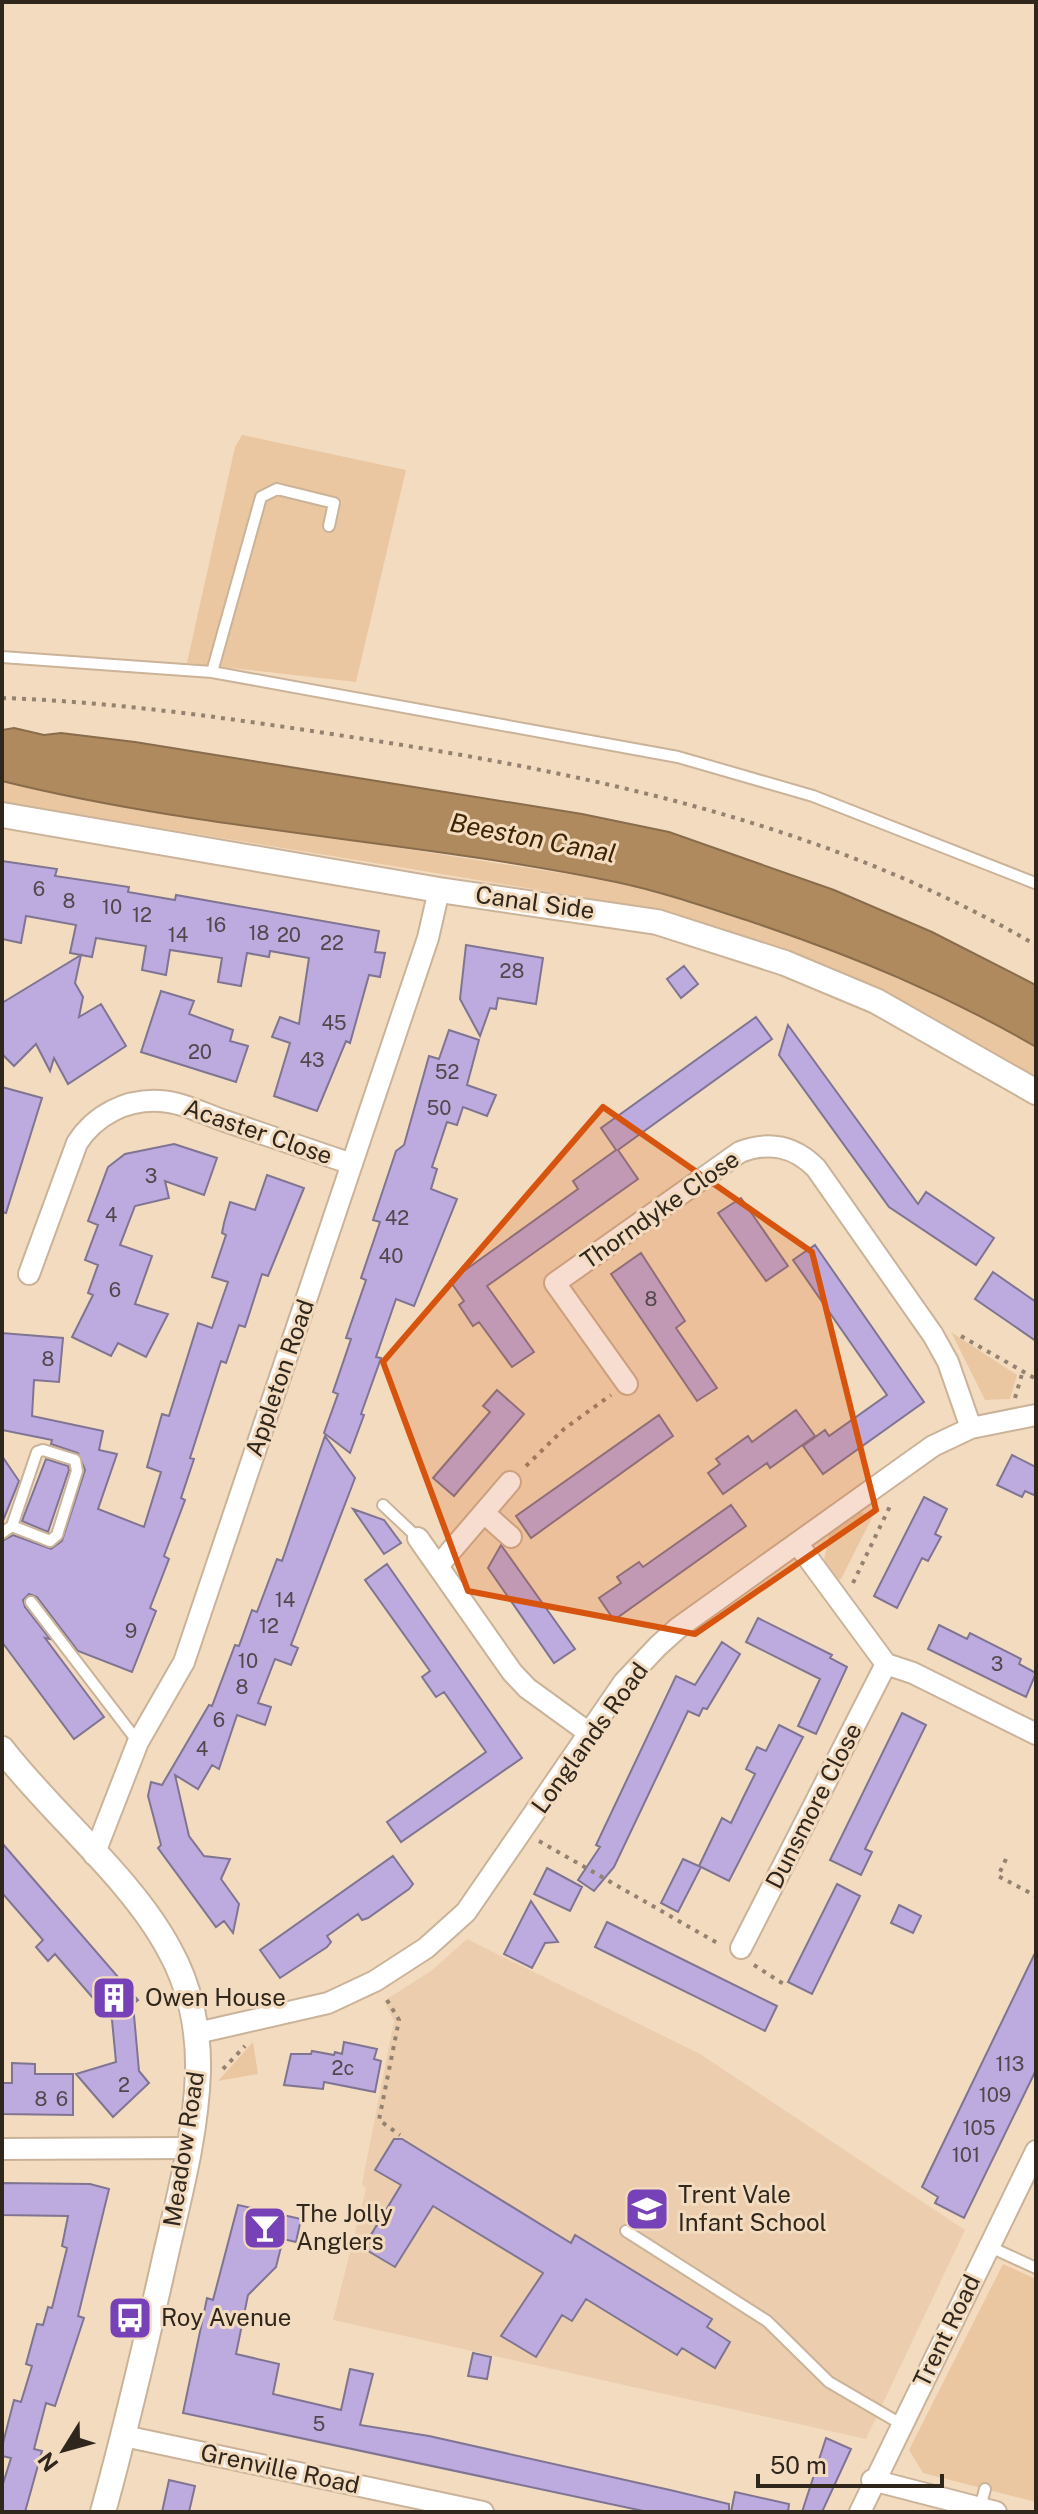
<svg xmlns="http://www.w3.org/2000/svg" width="1038" height="2514" font-family="'Public Sans',sans-serif">
	<rect width="100%" height="100%" fill="#f3dbc0"/>
	<path fill="#ecceae" d="M467,1939l233,115 265,176 -99,209 -533,-119 33,-131 -4,-5 32,-163 -10,-20 47,-30z"/>
	<path fill="#eac7a1" d="M242,435l164,35 -50,212 -169,-19 48,-216z
		M2,781l49,12 566,89c146,39 288,88 419,165v33l-133,-77 -214,-82 -59,-16 -628,-103z
		M951,1332l66,43 -7,24 -25,1z
		M859,1511l13,7 -31,61 -4,1 -13,-19 5,-27z
		M253,2042l5,32 -40,7z
		M1003,2264l33,15v223l-113,-29 -14,-23z"/>
	<path fill="#b08a5f" stroke="#896c4b" stroke-width="2" d="M14,728l30,7 17,-2 74,9 447,72 87,18 165,58 98,42 104,53v62c-91,-53 -181,-90 -281,-124 -46,-15 -92,-31 -139,-41 -203,-42 -413,-51 -614,-101v-51z"/>
	<path fill="#bdaade" stroke="#7f7592" stroke-width="2" d="M2,861l55,8 -2,7 74,11 -1,5 47,8 1,-5 203,36 -4,21 10,1 -5,24 -11,-2 -19,68 -4,-2 -29,70 -43,-15 16,-53 -18,-6 8,-20 19,7 10,-66 -39,-7 -1,6 -22,-4 -6,33 -23,-4 4,-24 -52,-8 -4,25 -24,-5 4,-24 -50,-8 -4,19 -22,-4 6,-28 -50,-9 -5,27 -19,-4z
		M466,945l77,13 -7,46 -38,-6 -2,11 -6,-1 -10,28 -20,-37z
		M81,955l-6,28 8,14 -4,20 22,-13 25,42 -58,38 -14,-26 -4,13 -14,-27 -22,22 -12,-12v-51z
		M684,966l14,18 -17,14 -14,-19z
		M161,991l33,10 -5,13 44,16 -3,11 18,5 -12,36 -95,-30z
		M756,1017l16,22 -154,111 20,29 -151,107 47,66 -22,15 -33,-45 -6,4 -14,-21 5,-4 -14,-20 128,-92 -5,-8 43,-31 -15,-22z
		M788,1025l130,179 8,-12 68,46 -18,27 -87,-58 -110,-152z
		M449,1030l30,10 -12,45 29,10 -9,21 -24,-9 -6,18 -10,-3 -15,45 5,2 -6,20 26,10 -43,107 -18,-7 -20,58 5,1 -20,56 3,1 -14,38 -26,-20 14,-39 -5,-2 18,-53 -5,-1 20,-58 -5,-2 19,-56 -7,-2 23,-69 8,-6 25,-89 10,3z
		M2,1087l40,11 -36,115 -4,-1z
		M174,1144l43,14 -13,37 -39,-14 4,17 -34,8 -15,39 32,11 -17,48 33,10 -22,43 -28,-14 -7,13 -39,-19 21,-42 -5,-2 10,-28 -13,-5 13,-35 -10,-4 20,-54 17,-13z
		M267,1175l37,13 -36,88 -6,-2 -17,53 -6,-2 -13,38 -5,-2 -31,97 4,1 -13,39 4,2 -21,56 5,3 -19,49 6,3 -24,61 -54,-21 -41,-54 -8,-3 -6,6 2,7 25,32 -5,-1 59,79 -30,22 -72,-97v-101l11,-6 38,14 11,-8 23,-71 -7,-17 -27,-9 1,-4 -50,-10v-97l61,5 -4,44 -25,-2 -2,36 71,15 -4,19 18,4 -19,55 46,18 17,-55 -14,-5 15,-53 7,2 29,-93 14,5 16,-46 -16,-5 14,-42 -4,-2 2,-10 6,-21 25,8z
		M741,1198l47,68 -22,15 -48,-68z
		M815,1245l109,157 -101,72 -20,-28 22,-16 4,6 58,-41 -94,-135z
		M641,1253l44,68 -9,7 41,60 -20,13 -86,-127z
		M993,1272l43,30v39l-61,-42z
		M497,1390l27,24 -70,82 -21,-18 57,-66 -7,-6z
		M796,1410l19,26 -45,32 -3,-5 -44,31 -15,-21 12,-9 -4,-5 32,-23 4,6z
		M659,1415l14,21 -142,102 -15,-22z
		M325,1436l30,42 -64,167 7,3 -7,17 -16,-6 -17,44 13,4 -6,18 -28,-10 -18,54 -7,-4 -14,24 -23,-14 14,61 15,20 26,3 -9,20 18,25 -6,29 -9,-12 -8,6 -58,-79 3,-3 -13,-49 3,-14 11,3 47,-80 3,1 23,-61 4,1 13,-36 5,2 20,-53 5,2z
		M1012,1455l24,12v29l-11,-5 -3,6 -25,-12z
		M2,1456l17,25 -17,42z
		M46,1459l22,7 1,4 -21,62 -26,-11z
		M924,1497l23,12 -12,25 6,3 -13,24 -6,-3 -25,50 -23,-12z
		M731,1505l15,21 -132,94 -15,-22 22,-15 -4,-6 22,-15 4,5z
		M353,1509l31,11 17,23 -17,11z
		M501,1545l74,104 -21,14 -66,-95z
		M387,1564l135,194 -121,84 -14,-20 99,-70 -42,-60 -8,5 -14,-20 8,-6 -65,-91z
		M758,1618l74,37 -2,3 17,9 -31,67 -18,-8 22,-47 -74,-37z
		M939,1625l28,14 3,-6 51,26 -2,5 17,9 -10,24 -98,-48z
		M722,1642l18,12 -33,55 -4,-1 -4,8 -11,-5 -74,156 -20,24 -16,-11 22,-33 -4,-2 80,-169 19,9z
		M902,1713l24,12 -61,124 7,3 -11,23 -31,-15z
		M779,1725l24,12 -74,144 -30,-15 23,-48 9,5 12,-25 12,-24 -9,-5 11,-22 9,4z
		M2,1843l136,157 -5,4 6,67 10,12 -36,34 -37,-43 40,-12 -4,-42 -57,-66 -7,7 -12,-14 7,-7 -41,-47z
		M393,1856l20,28 -4,5 -41,29 -6,2 -4,-6 -31,22 4,6 -4,5 -47,31 -20,-28z
		M683,1859l18,8 -23,45 -17,-9z
		M547,1868l35,19 -12,24 -36,-17z
		M837,1884l23,12 -48,98 -24,-12z
		M531,1901l27,41 -13,1 -13,25 -28,-14z
		M899,1905l22,11 -8,17 -22,-10z
		M607,1922l170,84 -12,25 -170,-84z
		M1036,1951v119l-72,148 -29,-15 3,-6 -16,-10z
		M344,2042l33,7 -3,10 7,2 -6,31 -51,-10 -1,7 -39,-4 7,-31h20l1,-3 22,4 1,-3 7,2z
		M12,2063l23,1v10h38v41l-71,-1v-31h10z
		M394,2139h8l169,104 4,-8 137,84 -5,8 23,15 -15,26 -33,-20 -5,7 -91,-56 -14,22 -10,-6 -26,42 -35,-21 42,-63 -110,-67 -38,61 -32,-19 38,-63 -26,-15z
		M2,2183l88,1 19,5 -31,127 6,2 -29,88 -9,-3 -12,46 8,2 -17,61h-23v-25l9,-29 -9,-2v-9l12,-47 7,2 11,-36 -6,-2 11,-40 6,1 5,-18 4,1 15,-60 -5,-2 6,-30 -66,-1z
		M238,2205l63,14 -5,23 -13,-3 -7,28 -28,28 -12,59 43,10 -6,30 68,16 9,-41 23,5 -13,51 69,11 241,54 59,14v8h-81l-465,-99 24,-115 6,2z
		M473,2353l18,4 -4,22 -19,-3z
		M826,2438l25,11 -29,63h-20z
		M169,2480l26,6 -6,26h-27z
		M735,2492l54,12 -1,8h-57z"/>
	<g fill="none" stroke-linecap="round" stroke-linejoin="round">
		<g stroke="#cab399" stroke-width="14">
			<path id="service" d="M2,657l210,15 466,85 135,39 222,87
				M212,672l49,-175 16,-8 57,14 -5,23
				M383,1505l35,33
				M2,1533l10,-7 25,-74 6,-2 32,10 2,11 -20,64 -7,6 -38,-15
				M31,1602l107,140
				M626,2231l141,90 62,61 72,42
				M988,2246l48,22
				M980,2508l5,-19"/>
		</g>
		<g stroke="#cab399" stroke-width="24">
			<path id="minor" d="M29,1274l48,-131c18,-28 49,-44 83,-42 22,1 44,13 65,20 42,14 85,29 127,43
				M627,1384l-72,-101 185,-131c29,-11 54,-6 76,16l117,167 15,27 23,66
				M484,1513l27,24
				M418,1538l94,134 15,16 62,45
				M438,1566l72,-84
				M886,1664l27,9 123,61
				M94,1855l44,-113 46,-80 244,-724 11,-48
				M741,1948l145,-284 -89,-121
				M197,2033l131,-30 47,-22 51,-33 40,-36 158,-230 34,-36 20,-18 255,-182 38,-18 65,-13
				M2,2149l187,-1
				M124,2436l359,76
				M872,2480l124,32
				M860,2512l176,-361"/>
		</g>
		<g stroke="#cab399" stroke-width="28">
			<path id="tertiary" d="M2,815l437,75 218,32 128,41 91,38 160,91
				M2,1749c51,66 129,129 167,200 21,37 30,81 29,123 -2,63 -19,125 -33,186 -19,85 -39,170 -62,254"/>
		</g>
		<path stroke="#938270" stroke-width="4" stroke-dasharray="4 6" stroke-linecap="butt" d="M2,698c118,4 232,21 349,39 237,36 475,86 685,208
			M961,1336l75,43
			M1015,1398l7,-24
			M526,1466l38,-37 47,-34
			M853,1583l38,-79
			M539,1841l180,103
			M1006,1859l-8,17 38,20
			M754,1965l31,20
			M387,2000l12,20 -20,100 21,15
			M223,2069l22,-23"/>
		<use href="#service" stroke="#fff" stroke-width="10"/>
		<use href="#minor" stroke="#fff" stroke-width="20"/>
		<use href="#tertiary" stroke="#fff" stroke-width="24"/>
	</g>
	<path fill="#d6540e" fill-opacity="0.2" stroke="#d6540e" stroke-width="6" stroke-linejoin="round" d="M603,1107l209,145 64,258 -181,124 -227,-43 -85,-229z"/>
	<defs>
		<g id="building-square" transform="scale(2.3)"><rect x="-9" y="-9" width="18" height="18" rx="4" fill="#7741b8" stroke="#f3dbc0"/><path d="M-4-6H4V6H1V3H-1V6H-4ZM-2.5-4.3h1.7v1.8h-1.7ZM.8-4.3h1.7v1.8H.8ZM-2.5-1h1.7V.8h-1.7ZM.8-1h1.7V.8H.8Z" fill="#fff"/></g>
		<g id="school-square" transform="scale(2.3)"><rect x="-9" y="-9" width="18" height="18" rx="4" fill="#7741b8" stroke="#f3dbc0"/><path d="M0-5L7-2L0 1L-7-2ZM-4 1L0 2.5L4 1V4Q0 6-4 4Z" fill="#fff"/></g>
		<g id="bar-square" transform="scale(2.3)"><rect x="-9" y="-9" width="18" height="18" rx="4" fill="#7741b8" stroke="#f3dbc0"/><path d="M-6-5H6L.8 .8V4.5H3.5V6h-7V4.5H-.8V.8Z" fill="#fff"/></g>
		<g id="bus-square" transform="scale(2.3)"><rect x="-9" y="-9" width="18" height="18" rx="4" fill="#7741b8" stroke="#f3dbc0"/><path d="M-5-6H5V4H4V6H2V4H-2V6H-4V4H-5ZM-3.5-4V0h7V-4ZM-3.5 1.2v1.5H-2V1.2ZM2 1.2v1.5H3.5V1.2Z" fill="#fff"/></g>
	</defs>
	<g fill-rule="evenodd">
		<use href="#building-square" x="114" y="1998"/>
		<use href="#school-square" x="647" y="2209"/>
		<use href="#bar-square" x="265" y="2228"/>
		<use href="#bus-square" x="130" y="2318"/>
	</g>
	<g text-anchor="middle" stroke-width="6" stroke-linejoin="round" paint-order="stroke">
		<g font-size="20" fill="#52474c">
			<text x="39" y="896">6</text>
			<text x="69" y="908">8</text>
			<text x="112" y="914">10</text>
			<text x="142" y="922">12</text>
			<text x="216" y="932">16</text>
			<text x="259" y="940">18</text>
			<text x="178" y="942">14</text>
			<text x="289" y="942">20</text>
			<text x="332" y="950">22</text>
			<text x="512" y="978">28</text>
			<text x="334" y="1030">45</text>
			<text x="200" y="1059">20</text>
			<text x="312" y="1067">43</text>
			<text x="447" y="1079">52</text>
			<text x="439" y="1115">50</text>
			<text x="151" y="1183">3</text>
			<text x="111" y="1222">4</text>
			<text x="397" y="1225">42</text>
			<text x="391" y="1263">40</text>
			<text x="115" y="1297">6</text>
			<text x="651" y="1306">8</text>
			<text x="48" y="1366">8</text>
			<text x="285" y="1607">14</text>
			<text x="269" y="1633">12</text>
			<text x="131" y="1638">9</text>
			<text x="248" y="1668">10</text>
			<text x="997" y="1671">3</text>
			<text x="242" y="1694">8</text>
			<text x="219" y="1727">6</text>
			<text x="202" y="1756">4</text>
			<text x="1010" y="2071">113</text>
			<text x="343" y="2075">2c</text>
			<text x="124" y="2092">2</text>
			<text x="995" y="2102">109</text>
			<text x="41" y="2106">8</text>
			<text x="62" y="2106">6</text>
			<text x="979" y="2135">105</text>
			<text x="966" y="2162">101</text>
			<text x="319" y="2431">5</text>
		</g>
		<g font-size="24" fill="#2f261c" stroke="#f3dbc0">
			<text transform="translate(535 903) rotate(8)" y="8">Canal Side</text>
			<text transform="translate(258 1132) rotate(19)" y="8">Acaster Close</text>
			<text transform="translate(660 1210) rotate(-35)" y="8">Thorndyke Close</text>
			<text transform="translate(280 1378) rotate(-71)" y="8">Appleton Road</text>
			<text transform="translate(590 1738) rotate(-54)" y="8">Longlands Road</text>
			<text transform="translate(814 1806) rotate(-63)" y="8">Dunsmore Close</text>
			<text transform="translate(184 2149) rotate(-81)" y="8">Meadow Road</text>
			<text transform="translate(947 2331) rotate(-64)" y="8">Trent Road</text>
			<text transform="translate(280 2469) rotate(12)" y="8">Grenville Road</text>
		</g>
		<g font-size="24" fill="#2f261c" stroke="#f3dbc0" text-anchor="start">
			<text x="145" y="2006">Owen House</text>
			<text x="678" y="2203">Trent Vale<tspan x="678" dy="28">Infant School</tspan></text>
			<text x="296" y="2222">The Jolly<tspan x="296" dy="28">Anglers</tspan></text>
			<text x="161" y="2326">Roy Avenue</text>
		</g>
		<g font-size="26" font-style="italic" fill="#3e2300" stroke="#f3dbc0">
			<text transform="translate(533 838) rotate(11)" y="9">Beeston Canal</text>
		</g>
	</g>
	<rect width="1038" height="2514" fill="none" stroke="#2f261c" stroke-width="8"/>
	<g transform="translate(64 2450) rotate(233)" stroke="#f3dbc0" stroke-width="6" paint-order="stroke">
	<path d="M0-6L14 30L0 20L-14 30Z" fill="#2f261c"/>
	<text y="-12" font-size="22" font-weight="bold" text-anchor="middle" fill="#2f261c">N</text>
	</g>
	<path d="M758 2474v12h184v-12" fill="none" stroke="#2f261c" stroke-width="4"/>
	<text x="770" y="2474" font-size="24" fill="#2f261c" stroke="#f3dbc0" stroke-width="6" paint-order="stroke">50 m</text>
</svg>
